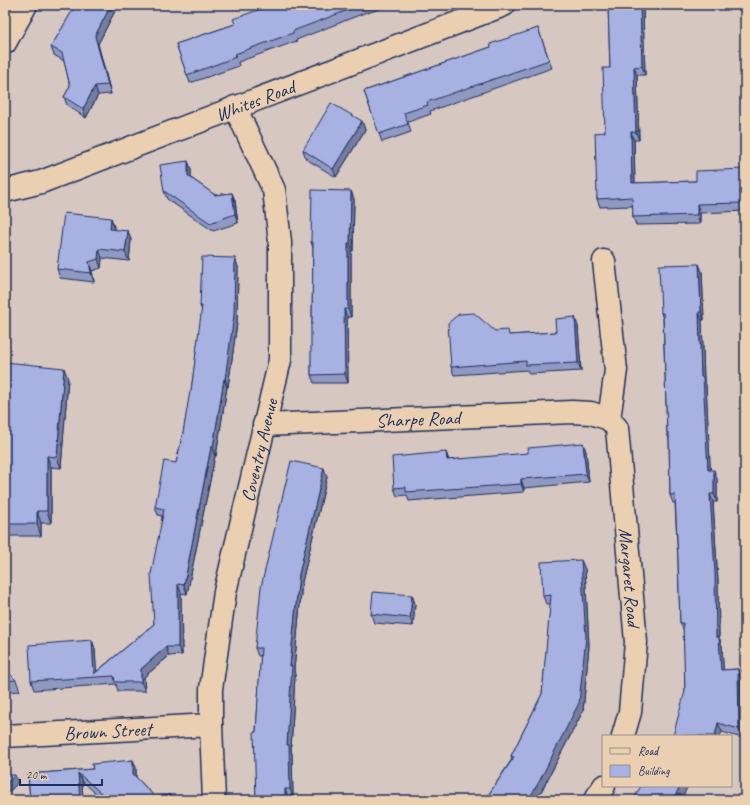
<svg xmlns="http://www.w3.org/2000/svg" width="750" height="805" font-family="Caveat,sans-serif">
	<rect width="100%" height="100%" fill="#d6c7c0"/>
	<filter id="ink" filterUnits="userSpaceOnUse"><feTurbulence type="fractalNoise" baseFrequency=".025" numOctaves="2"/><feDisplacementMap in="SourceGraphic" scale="8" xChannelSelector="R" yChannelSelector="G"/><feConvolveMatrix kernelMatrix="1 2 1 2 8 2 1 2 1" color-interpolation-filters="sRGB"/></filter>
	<g filter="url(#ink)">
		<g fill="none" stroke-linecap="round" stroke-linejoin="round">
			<g stroke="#1b2f5e" stroke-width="25">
				<g id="minor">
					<path id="s1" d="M5,191l36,-9 463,-177"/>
					<path d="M604,261l12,109 -7,49"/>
					<path id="s2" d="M264,425l308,-13 19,1 18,6 8,9 19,214 -6,70 -7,24"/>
					<path id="s3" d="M5,736l206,-11"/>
					<path id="s4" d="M214,800l-3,-75v-36l14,-97 55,-232v-118l-6,-52 -39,-83"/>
					<path d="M595,800l9,-14"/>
				</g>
			</g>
			<g stroke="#1b2f5e" stroke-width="25">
				<path id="major" d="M5,43l21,-38"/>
			</g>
			<use href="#minor" stroke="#ead0b1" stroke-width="22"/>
			<use href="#major" stroke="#ead0b1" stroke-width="22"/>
		</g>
		<path fill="#9099c2" stroke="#1b2f5e" d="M74,5h44l-20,39 13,50 -13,1 -12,23 -19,-13 -3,-8 6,-11 -6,-25 -10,-6 -3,-8 23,-39z
			M272,5h118l-22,8 -1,-1 -71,28 1,1 -59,21 1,4 -49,17 -14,-39 59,-20z
			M608,5h33l2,5 2,65h-8l2,65h-5l1,43 61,-2 49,-12v42l-45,2v11l-64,1 -3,-8v-11l-33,1 -3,-8 8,-67 5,-64z
			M538,28l14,40 -122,43 1,3 -23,8 3,10 -29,10 -18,-51 127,-44z
			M362,121l3,9 -29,47 -30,-18 -3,-9z
			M188,161l3,9v8l24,17 17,-2 3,8 3,22 -25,8 -46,-32 -3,-8z
			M351,191l3,8 -1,52h-2v66h-4l1,66h-34l-3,-8 1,-51 1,-76 -2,-6z
			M111,218l3,9v3l14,1 3,9 -2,21 -27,-3 -1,10 -9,3 2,11 -34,-4 -3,-9z
			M235,258l3,9 -1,56 -9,64h-1l-11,69h-1l-28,138 -6,-1 1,62 -13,1 -25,21 1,14h-27l-2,-7 -82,6 -3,-9 61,-41 3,9 1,23 58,-48 8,-108 -4,-1 -3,-8 21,-44 7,-30 8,-42 11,-80 -2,-5z
			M699,264l3,8 2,48h-2l2,60 2,5 4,85 7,9v23h-4l5,80 1,55 3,9 1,24 15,-1 3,9 1,60 -20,-6 -37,-41 -1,-60 -4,-8 -2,-61v-2l-3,-57h-2l-3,-8 -1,-56 -2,-6 -4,-114 -2,-6z
			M578,326l3,45 -52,3 -2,-4 -73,5 -3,-8 44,-36 15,4 46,-3z
			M5,362l63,17 -7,89 -10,-1v56h-10v13h-33l-3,-8z
			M586,451l3,31 -65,6v4l-115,9 -2,-6 -10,1 -3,-8 52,-36 3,8z
			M327,477l-25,105 -8,88 1,5 -4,75 1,4 1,43h-5v3h-32v-68l5,-76h-3l-3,-8z
			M585,569l4,77 -6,65 -41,79 -6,10h-51l27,-41 -1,-3 31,-62 9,-90h-5l-3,-8z
			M412,595l3,9 -2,22 -39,-3 -3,-9z
			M5,669l11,11 4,11 -15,1z
			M133,760l3,8v9l19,20 15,-2 2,5h-69l-21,-19 1,19h-53l-2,-26 65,-5z"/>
		<path fill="#767d9e" stroke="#1b2f5e" d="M111,5h7l-20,39 13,50 -3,-9 -13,-49z
			M640,5h1l2,5 2,65 -3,-9z
			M634,67l3,8 2,65 -3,-8z
			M95,86l3,9 -12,23 -3,-9z
			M362,121l3,9 -29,47 -3,-8z
			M631,132l3,8 1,52 -3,-9z
			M188,161l3,9v14l-3,-8z
			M351,191l3,8 -1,52 -3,-8z
			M232,193l3,8 3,22 -3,-9z
			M697,204l3,9v11l-3,-9z
			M111,218l3,9 -1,11 -3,-9z
			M128,231l3,9 -2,21 -4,-9z
			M348,243l3,8v66l-3,-8z
			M99,249l3,9 -1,10 -3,-9z
			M235,258l3,9 -1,56 -9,64 -3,-8z
			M89,262l3,9 2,11 -3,-9z
			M699,264l3,8 2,48 -3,-8z
			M344,309l3,8 1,66 -3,-9z
			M699,312l3,8 2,60 2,5 5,94 -3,-9 -7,-93z
			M575,317l3,9 3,45 -3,-8z
			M64,368l4,11 -7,89 -4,-11z
			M224,379l3,8 -11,69 -3,-9z
			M583,443l3,8 3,31 -3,-8z
			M211,447l4,9 -28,138 -3,-9z
			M446,452l3,9 -2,-1z
			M47,456l4,11v56l-4,-12z
			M324,468l3,9 -25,105 -8,88 1,5 -4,75 1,4 1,43 -3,-8 -3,-44 3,-79 9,-92z
			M714,470l3,9v23l-3,-8z
			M521,479l3,9v4l-3,-8z
			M710,494l3,8 5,80 1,55 3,9 2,32 -3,-8 -5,-33z
			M37,511l4,12v13l-4,-12z
			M581,560l4,9 4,77 -6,65 -41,79 -6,10h-8z
			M178,584l3,9 1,62 -4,-8z
			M412,595l3,9 -2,22 -3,-8z
			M92,640l3,9 2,28 -3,-3z
			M166,647l3,9 -25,21 1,14 -4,-9v-13z
			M738,669l3,9 1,60 -3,-9z
			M718,723l4,9 -2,4h-5z
			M133,760l3,8v15l-3,-9z
			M78,773l4,8 1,19h-3z
			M15,775l3,8 -13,13v-11z
			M680,786h8l-7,14h-8z
			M285,789l3,8v3h-3z"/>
		<path fill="#a8b2e2" stroke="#1b2f5e" d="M74,5h37l-16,31 13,49 -13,1 -12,23 -19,-12 6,-11 -8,-33 -11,-6 24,-41z
			M272,5h89l-68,26v2l-58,21 1,3 -49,18 -11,-31 59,-20 -2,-5z
			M608,5h32l2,61 -8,1 2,65h-5l1,51 64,-2v-10l49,-2v34l-48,1v11l-64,2 -1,-20 -35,2 -2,-66 10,-1 -2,-64h7z
			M538,28l11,32 -122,42 1,3 -24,8 4,11 -29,10 -15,-43 127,-44 -1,-3z
			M331,103l31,18 -29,48 -30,-19z
			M188,161v15l27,19 17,-2 3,21 -25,9 -46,-32 -4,-26z
			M312,190l39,1 -1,52h-2v66h-4l1,65 -34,1v-51h1l1,-82h-2z
			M64,213l47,5 -1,11 18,2 -3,21 -26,-3 -1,10 -9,3 2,11 -34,-4z
			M202,257l33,1 -1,57 -9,64h-1l-11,68h-2l-27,138 -6,-1v63h-12l-25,22v13h-26l-1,-6 -83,5 -2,-36 63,-5 2,34 60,-50 -3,-50 13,-65 -9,-2 9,-46 12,2 7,-30 7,-42h1l11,-85h-2z
			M699,264l2,48h-2l2,65h2l5,93h6v24h-4l5,79 1,64h3l2,33 17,-1 1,60 -21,-6 -3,13h-42l12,-45 -2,-68h-3l-2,-63 -3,-65h-5l-1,-62h-2l-4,-120h-2l-2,-48z
			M474,313l21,18 13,-1 1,5 47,-3 -1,-13 20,-2 3,46 -52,2v-4l-75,6 -3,-44 11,-9z
			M5,362l59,6 -7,89 -10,-1v55h-10v13h-32z
			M583,443l3,31 -65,5v5l-115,8v-5l-12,1 -2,-31 54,-5 1,8 81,-7v-5z
			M291,461l33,7 -25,106 -9,92h2l-5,79h2l1,44h-5v11h-29l-2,-68h2l5,-84h-6l6,-61z
			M581,560l5,77 -7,66 -40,79 -11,18h-43l29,-43 -3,-1 31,-62 9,-99 -8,1 -2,-34z
			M373,592l39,3 -2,23 -39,-4z
			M5,669l11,11 -11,1z
			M133,760v14l22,23 15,-2 1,5h-62l-31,-27 2,27h-50l-2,-26 65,-5 -1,-5z
			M5,775h10l-10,10z
			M641,786h39l-7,14h-40z"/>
	</g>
	<g text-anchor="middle" stroke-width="3" stroke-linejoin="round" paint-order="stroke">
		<g font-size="19" fill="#1b2f5e" stroke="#ead0b1">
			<text dy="7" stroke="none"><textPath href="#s1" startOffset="266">Whites Road</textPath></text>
			<text dy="7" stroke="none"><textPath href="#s2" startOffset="154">Sharpe Road</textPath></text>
			<text dy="7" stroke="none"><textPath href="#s4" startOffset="355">Coventry Avenue</textPath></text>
			<text dy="7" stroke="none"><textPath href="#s2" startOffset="508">Margaret Road</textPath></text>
			<text dy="7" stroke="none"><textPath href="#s3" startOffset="103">Brown Street</textPath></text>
		</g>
	</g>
	<rect width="750" height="805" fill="none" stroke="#ead0b1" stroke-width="20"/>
	<rect x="10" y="10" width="730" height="785" fill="none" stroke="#1b2f5e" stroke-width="1.5" filter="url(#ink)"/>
	<rect x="602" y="735" width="130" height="52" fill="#ead0b1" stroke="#979090"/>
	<rect x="610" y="748" width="20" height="6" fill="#ead0b1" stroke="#979090"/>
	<text x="638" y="755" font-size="12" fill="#1b2f5e">Road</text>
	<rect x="610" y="765" width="20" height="12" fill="#a8b2e2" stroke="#979090"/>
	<text x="638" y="775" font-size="12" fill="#1b2f5e">Building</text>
	<path d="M20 779v6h82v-6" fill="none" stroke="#1b2f5e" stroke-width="2"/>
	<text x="26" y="779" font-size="12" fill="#1b2f5e" stroke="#ead0b1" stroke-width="3" paint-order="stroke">20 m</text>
</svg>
